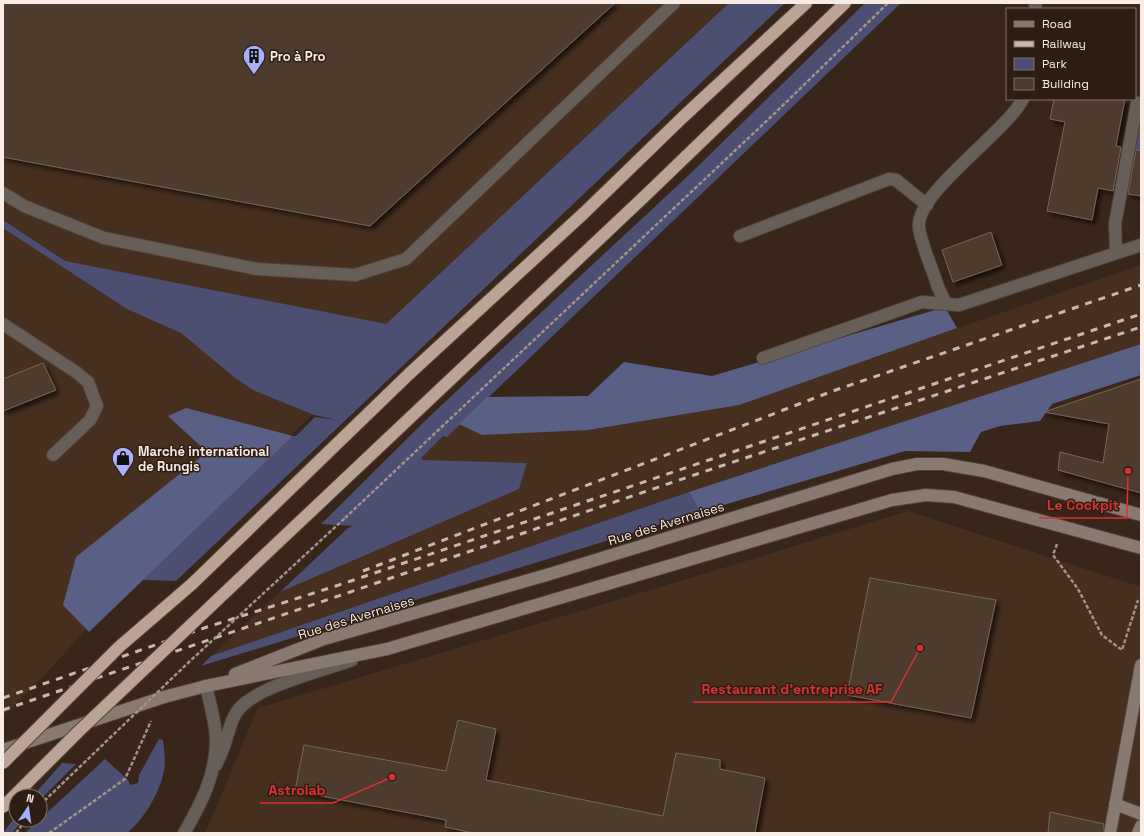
<svg xmlns="http://www.w3.org/2000/svg" width="1144" height="836" font-family="'Space Grotesk',sans-serif">
	<defs>
		<filter id="shadow"><feDropShadow dx="3.5" dy="3.5" stdDeviation="2" flood-color="#0009"/></filter>
	</defs>
	<rect width="100%" height="100%" fill="#39261b"/>
	<path fill="#472f1f" d="M3,3h726l-404,378 24,1 -213,193 -97,106 -36,35z
		M1141,265v110l-452,117 -478,164 69,-64 239,-103 8,-26 -104,-3 -2,-2 22,-22 4,1 12,-13 24,11 291,-44z
		M908,511l233,76v246h-936l53,-125 462,-139z"/>
	<path fill="#4c4f71" d="M729,3h56l-609,578 -33,-1 150,-144h3l19,-19 22,3 -23,-5 -61,-25 -19,-13 -53,-44 -54,-24 -124,-81v-8l62,41 321,63z
		M865,3h36l-454,434 -4,-1 -22,22 2,2 104,3 -8,26 -239,103 68,-64 5,-2 -32,-2 110,-109 260,-242z
		M1141,105v46l-8,-1z
		M689,492l11,20 -499,154 10,-10z
		M159,739l4,1c1,9 3,21 1,30 -4,23 -20,49 -37,63h-102l80,-74 23,21 2,5 8,-2 1,-8z
		M62,763l14,1 -36,36v-4h-7z
		M16,816v4h7l-11,13h-9z"/>
	<path fill="#5a5f86" d="M945,307l12,21 -218,77 -151,25 -106,5 -23,-11 28,-27 101,-1 36,-34 88,14z
		M1141,344v31l-89,29 -12,17 -40,5 -19,6 -11,20 -65,-1 -205,61 -11,-20z
		M186,408l107,28 -204,196 -26,-27 13,-48 131,-105 -39,-36z"/>
	<path fill="#4d3a2e" stroke="#796457" filter="url(#shadow)" d="M3,3h612l-245,223 -367,-69z
		M1054,99h71l-9,47 5,1 -8,44 -15,-3 -6,32 -45,-9 18,-89 -15,-3z
		M1136,150l5,1v45l-13,-2z
		M991,232l11,33 -49,17 -11,-32z
		M43,363l13,27 -53,21v-32z
		M1141,379v114l-83,-23 2,-18 43,11 6,-39 -65,-12z
		M870,578l126,22 -25,118 -124,-23z
		M458,720l38,9 -10,51 177,36 13,-63 44,7v9l45,9 -10,55h-282l-28,-6 1,-7 -151,-29 9,-46 142,26z
		M1050,812l54,12 -1,9h-55z"/>
	<g fill="none" stroke-linecap="round" stroke-linejoin="round">
		<g stroke="#544237" stroke-width="14">
			<path id="lane" d="M1035,3l1,6
				M3,193l21,13 80,32 153,31 98,6 51,-16 268,-256
				M740,236l149,-57 7,1 31,25
				M1116,253l-1,-29 22,-121
				M938,287c-4,-14 -19,-48 -19,-61 -2,-34 86,-93 104,-127
				M3,324l73,48 12,10 9,24 -7,14 -37,35
				M763,358l159,-56 37,3 182,-60
				M216,765c4,-9 9,-19 11,-29 3,-8 4,-15 9,-23 16,-26 86,-42 116,-53"/>
		</g>
		<g stroke="#544237" stroke-width="14">
			<path id="street" d="M938,287l8,17
				M184,833c17,-29 32,-58 32,-92 0,-18 -6,-37 -10,-55"/>
		</g>
		<g stroke="#544237" stroke-width="14">
			<path id="secondary" d="M235,674l89,-35 226,-65 342,-105 25,-5h26l41,7 157,44
				M3,750l161,-53 42,-11 181,-37 505,-149 34,-5 28,2 187,51
				M1115,804l26,10
				M1110,833l31,-168
				M1138,833l3,-7"/>
		</g>
		<g stroke="#544237" stroke-width="14">
			<path id="highway" d="M253,566l395,-373 197,-190
				M192,584l217,-210 175,-161 99,-96 123,-114"/>
		</g>
		<path stroke="#a29289" stroke-width="2.5" stroke-dasharray="4 2" stroke-linecap="butt" d="M345,518l430,-405 113,-110
			M1057,544l-4,11 25,34 24,46 20,15 16,-50
			M16,833l10,-13
			M49,833l76,-54 26,-58"/>
		<use href="#lane" stroke="#675e58" stroke-width="12"/>
		<use href="#street" stroke="#675e58" stroke-width="12"/>
		<use href="#secondary" stroke="#897a71" stroke-width="12"/>
		<use href="#highway" stroke="#bba395" stroke-width="12"/>
		<path stroke="#c6b7af" stroke-width="3" stroke-dasharray="7 7" stroke-linecap="butt" d="M363,571l470,-180 308,-106
			M3,698l204,-71 129,-41 805,-272
			M3,710l694,-236 444,-147"/>
		<g stroke="#544237" stroke-width="14" stroke-linecap="butt">
			<path id="highway-bridge" d="M3,763l116,-116 73,-63
				M3,807l75,-75 175,-166"/>
		</g>
		<path stroke="#a29289" stroke-width="2.5" stroke-dasharray="4 2" stroke-linecap="butt" d="M40,805l149,-143 156,-144"/>
		<use href="#highway-bridge" stroke="#bba395" stroke-width="12"/>
	</g>
	<defs>
		<g id="building-pin" transform="scale(1.15)"><path d="M0 17L-7.5 6A9.5 9.5 0 1 1 7.5 6Z" fill="#a8b0fc" stroke="#2e1d12"/><path d="M-4-6H4V6H1V3H-1V6H-4ZM-2.5-4.3h1.7v1.8h-1.7ZM.8-4.3h1.7v1.8H.8ZM-2.5-1h1.7V.8h-1.7ZM.8-1h1.7V.8H.8Z" fill="#111"/></g>
		<g id="shop-pin" transform="scale(1.15)"><path d="M0 17L-7.5 6A9.5 9.5 0 1 1 7.5 6Z" fill="#a8b0fc" stroke="#2e1d12"/><path d="M-5-2.5h2.3a2.7 3.5 0 0 1 5.4 0H5L5.5 6h-11ZM-1.5-2.5h3a1.5 2.3 0 0 0-3 0Z" fill="#111"/></g>
	</defs>
	<g fill-rule="evenodd">
		<use href="#building-pin" x="254" y="56"/>
		<use href="#shop-pin" x="123" y="458"/>
	</g>
	<g text-anchor="middle" stroke-width="3" stroke-linejoin="round" paint-order="stroke">
		<g font-size="13" font-weight="bold" fill="#f9ece5" stroke="#2e1d12" text-anchor="start">
			<text x="270" y="61">Pro à Pro</text>
			<text x="138" y="456">Marché international<tspan x="138" dy="15">de Rungis</tspan></text>
		</g>
		<g font-size="13" fill="#f9ece5" stroke="#2e1d12">
			<text transform="translate(666 523) rotate(-17)" y="5">Rue des Avernaises</text>
			<text transform="translate(356 617) rotate(-17)" y="5">Rue des Avernaises</text>
		</g>
	</g>
	<path fill="none" stroke="#d83231" stroke-width="1.5" d="M1128 471L1127 518H1039M920 648L891 702H693M392 777L333 803H260"/>
	<g fill="#d83231" stroke="#2e1d12" stroke-width="1.5">
		<circle cx="1128" cy="471" r="4"/>
		<circle cx="920" cy="648" r="4"/>
		<circle cx="392" cy="777" r="4"/>
	</g>
	<g font-size="14" text-anchor="middle" font-weight="bold" fill="#d83231" stroke="#2e1d12" stroke-width="3" stroke-linejoin="round" paint-order="stroke">
		<text x="1083" y="510">Le Cockpit</text>
		<text x="792" y="694">Restaurant d'entreprise AF</text>
		<text x="297" y="795">Astrolab</text>
	</g>
	<rect width="1144" height="836" fill="none" stroke="#f9ece5" stroke-width="8"/>
	<rect x="1006" y="8" width="130" height="92" fill="#2e1d12" stroke="#7f7066"/>
	<rect x="1014" y="21" width="20" height="6" fill="#897a71" stroke="#7f7066"/>
	<text x="1042" y="28" font-size="12" fill="#f9ece5">Road</text>
	<rect x="1014" y="41" width="20" height="6" fill="#c6b7af" stroke="#7f7066"/>
	<text x="1042" y="48" font-size="12" fill="#f9ece5">Railway</text>
	<rect x="1014" y="58" width="20" height="12" fill="#4c4f71" stroke="#7f7066"/>
	<text x="1042" y="68" font-size="12" fill="#f9ece5">Park</text>
	<rect x="1014" y="78" width="20" height="12" fill="#4d3a2e" stroke="#7f7066"/>
	<text x="1042" y="88" font-size="12" fill="#f9ece5">Building</text>
	<g transform="translate(28 808) rotate(13)"><circle r="19" fill="#2e1d12" stroke="#7f7066"/>
	<path d="M0-3L7 15L0 10L-7 15Z" fill="#a8b0fc"/>
	<text y="-6" font-size="11" font-weight="bold" text-anchor="middle" fill="#f9ece5">N</text>
	</g>
</svg>
